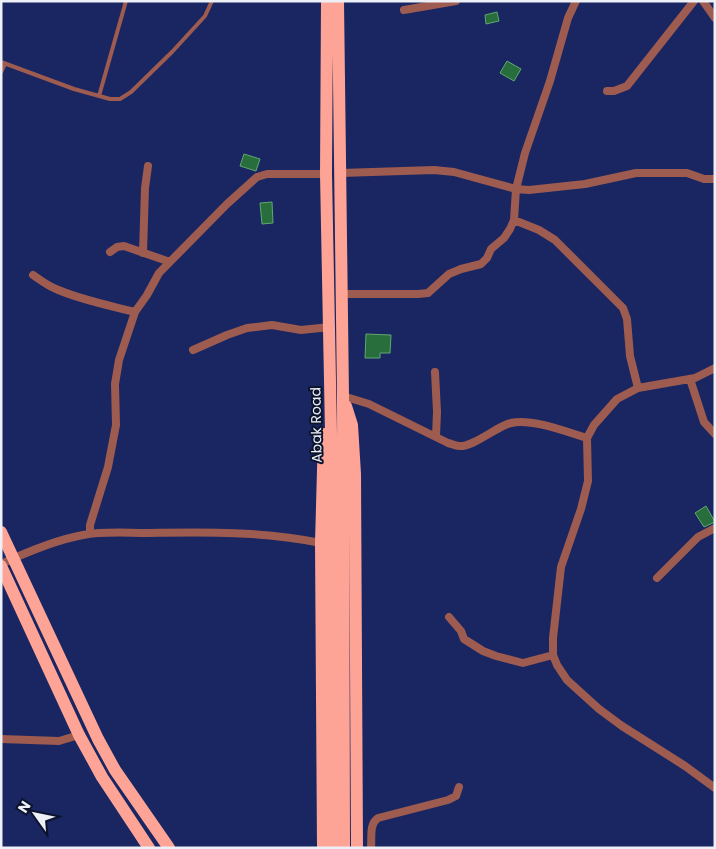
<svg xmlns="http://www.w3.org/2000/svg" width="716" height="849" font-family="Poppins,sans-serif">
	<rect width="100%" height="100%" fill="#192661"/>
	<path fill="#286e3c" stroke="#62a771" d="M497,12l2,9 -13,3 -1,-9z
		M507,61l14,8 -7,12 -14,-8z
		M244,154l16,5 -4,12 -16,-5z
		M272,202l1,21 -11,1 -2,-21z
		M366,334l25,1 -1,18h-10v5h-15z
		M706,506l9,16 -11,5 -9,-14z"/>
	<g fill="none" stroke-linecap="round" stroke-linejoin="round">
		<path stroke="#9e5b50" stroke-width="4" d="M1,62l73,27 36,10h10l11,-7 41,-40 33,-36 7,-15
			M1,72l4,-8
			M99,96l27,-95"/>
		<path stroke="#9e5b50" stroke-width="8" d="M703,1l12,17
			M404,10l52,-9
			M607,91h7l13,-5 67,-85
			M341,173l93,-3 20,2 62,17 13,1 56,-6 51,-11h51l17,6h11
			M514,220l25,10 16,10 68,68 4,11 3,37 8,32
			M110,252l7,-5 7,-1 46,16
			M143,253l2,-65 3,-22
			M33,275c7,5 15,11 23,14 25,11 52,16 79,23
			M342,294h76l10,-1 21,-19 12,-5 20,-5 6,-6 4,-9 13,-11 6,-9 4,-9 2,-31 9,-36 25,-72 18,-63 8,-17
			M193,350l34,-15 20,-7 25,-3 29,5 29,-3
			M715,368l-20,10 -57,10 -21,11 -23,26 -7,13 1,43 -7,28 -20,58 -8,71v17l4,10 10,15 32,29 23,17 63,40 30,22
			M435,372l2,40 -1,24
			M690,379l14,43 11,12
			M343,396l26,8 79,39c4,1 7,3 11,3 13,2 38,-20 52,-23 21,-5 56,9 76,15
			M90,533v-8l18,-58 8,-42 -1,-41 4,-24 16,-48 12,-17 12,-22 68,-69 30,-27 10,-3h59
			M1,564c26,-12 54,-24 82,-29 21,-4 43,-2 64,-2 59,-1 116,-2 174,10
			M657,578l41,-41 17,-9
			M449,617l12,14 3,8 19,12 13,5 27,7 30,-8
			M1,739l58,2 20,-6
			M371,848c1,-11 -2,-24 7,-30l70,-18 8,-4 3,-9"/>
		<path stroke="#fea496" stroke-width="12" d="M327,1l-1,173 7,362 1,312
			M338,1l5,395 1,452
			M346,406l6,19 3,49 2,374
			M1,532l97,207 17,31 54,78
			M1,566l78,169 23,42 47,71
			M323,848l-2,-305 3,-109"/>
	</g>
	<g text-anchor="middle" stroke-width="4" stroke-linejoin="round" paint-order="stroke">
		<g font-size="14" fill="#eef0f8" stroke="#0c132d">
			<text transform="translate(316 425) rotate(-91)" y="5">Abak Road</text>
		</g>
	</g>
	<rect width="716" height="849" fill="none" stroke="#eef0f8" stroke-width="5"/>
	<g transform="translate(35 814) rotate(303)" stroke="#0c132d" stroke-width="4" paint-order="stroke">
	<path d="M0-4L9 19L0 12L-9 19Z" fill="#eef0f8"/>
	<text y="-8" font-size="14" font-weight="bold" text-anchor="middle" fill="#eef0f8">N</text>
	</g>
</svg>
